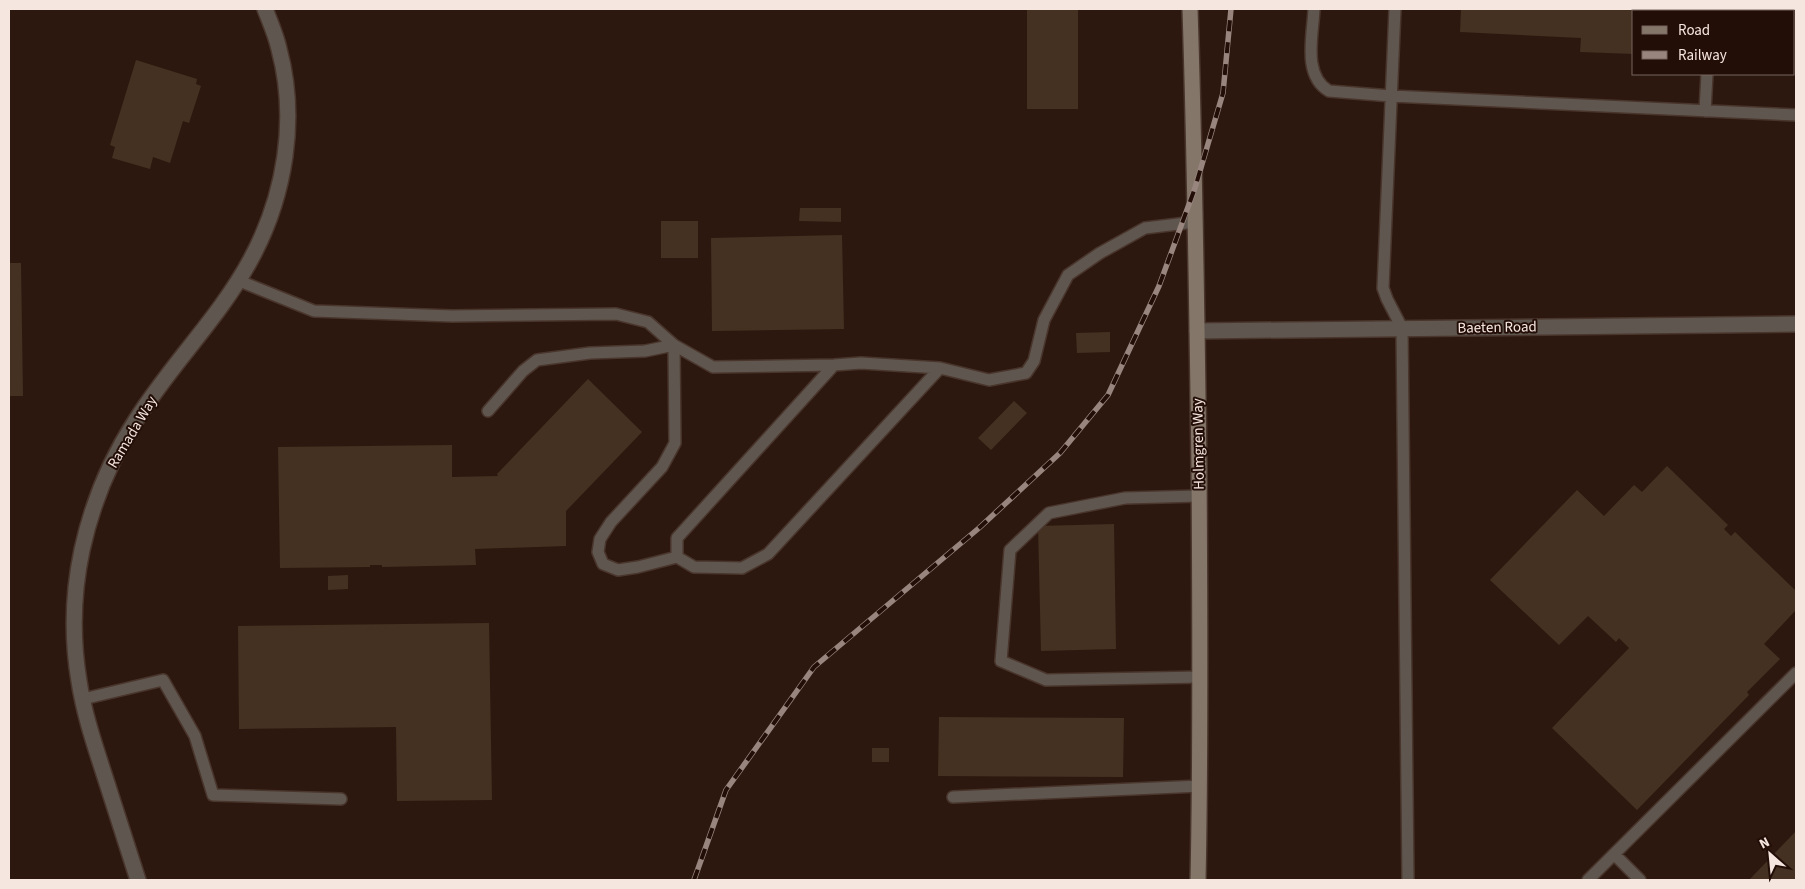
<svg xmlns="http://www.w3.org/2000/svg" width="1805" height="889" font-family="'Source Sans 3',sans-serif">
	<rect width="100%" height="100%" fill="#2d180f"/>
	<path fill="#453122" d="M1027,9h51v100h-51z
		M1461,9h199v2h-26v43l-54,-2 1,-14 -121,-6z
		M136,60l61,19 -1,5 5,2 -12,37 -6,-2 -13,42 -17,-6 -3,12 -38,-11 3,-11 -5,-2z
		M800,208h41v14l-42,-1z
		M661,221h37v37h-37z
		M842,235l2,94 -132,2 -1,-93z
		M9,263h12l2,133h-14z
		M1110,332v20l-33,1 -1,-20z
		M588,379l54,53 -76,79v35l-91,3 1,16 -94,2v-2h-12v2l-90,1 -2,-121 174,-2v32l46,-1 -1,-2z
		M1014,401l13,12 -36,37 -13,-12z
		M1667,466l61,59 -4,4 7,7 4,-4 61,59v19l-32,34 16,15 -33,33 2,3 -112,115 -85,-82 77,-80 -10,-10 -3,4 -28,-26 -29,29 -69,-65 87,-90 27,26 30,-31 8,7z
		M1114,524l2,125 -75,2 -3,-125z
		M348,575v14l-20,1v-14z
		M489,623l3,177 -95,1 -1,-74 -157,2 -1,-103z
		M939,717l185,1 -1,59 -185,-1z
		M872,748h17v14h-17z
		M1796,831v49h-47z"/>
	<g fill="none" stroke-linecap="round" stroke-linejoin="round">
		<g stroke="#49352c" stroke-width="14">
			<path id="lane" d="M1314,9c-1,26 -12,66 15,82l62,5 405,19
				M1395,9l-12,279 4,11 15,29 6,552
				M1709,11l1,-2
				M1705,111l2,-37
				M237,280l77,31 138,5 164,-2 32,8 26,23 39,22 121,-2 27,-2 79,5 49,12 37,-7 8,-12 10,-41 24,-45 32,-22 45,-25 50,-6
				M834,365l-157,173v19l17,10 48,1 26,-14 172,-186
				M488,411l35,-40 14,-11 53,-7 55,-2 29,-6 1,98 -13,24 -51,55 -11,17 -2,13 5,12 15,6 20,-3 39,-10
				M1199,496l-74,2 -76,15 -39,37 -9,111 45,19 155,-3
				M83,699l80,-19 32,56 18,59 128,4
				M953,797l247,-11
				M1614,854l26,26
				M1588,880l208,-207"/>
		</g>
		<g stroke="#49352c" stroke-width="18">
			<path id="street" d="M1197,331l599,-7
				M138,880c-11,-34 -22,-69 -33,-103 -10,-31 -21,-63 -26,-96 -7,-42 -6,-89 3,-131 10,-46 28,-90 54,-130 35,-56 84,-103 115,-161 34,-63 47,-140 28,-210 -3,-14 -9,-27 -14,-40"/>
		</g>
		<g stroke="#49352c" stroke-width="18">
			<path id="secondary" d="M1190,9c5,153 7,306 9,460 1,137 2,274 -1,411"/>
		</g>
		<use href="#lane" stroke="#5f574f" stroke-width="11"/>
		<use href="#street" stroke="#5f574f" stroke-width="15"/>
		<use href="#secondary" stroke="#84776a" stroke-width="15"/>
		<g stroke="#97857e" stroke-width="5.5">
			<path id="rail" d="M694,880l32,-90 88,-123 165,-139 81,-75 48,-58 51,-109 36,-98 28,-95 8,-84"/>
		</g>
		<use href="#rail" stroke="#230e07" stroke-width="4" stroke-dasharray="11" stroke-linecap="butt"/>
	</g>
	<g text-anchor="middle" stroke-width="4" stroke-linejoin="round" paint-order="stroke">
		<g font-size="15" fill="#f5e6e0" stroke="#230e07">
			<text transform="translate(1497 327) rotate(-1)" y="5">Baeten Road</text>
			<text transform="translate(132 432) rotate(-59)" y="5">Ramada Way</text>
			<text transform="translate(1198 444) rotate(-91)" y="5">Holmgren Way</text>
		</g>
	</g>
	<rect width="1805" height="889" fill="none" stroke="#f5e6e0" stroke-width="20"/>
	<rect x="1632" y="10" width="162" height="65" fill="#230e07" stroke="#77645e"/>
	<rect x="1642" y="26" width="25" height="8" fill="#84776a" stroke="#77645e"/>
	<text x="1678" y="35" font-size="15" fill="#f5e6e0">Road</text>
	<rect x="1642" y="51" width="25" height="8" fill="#97857e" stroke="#77645e"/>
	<text x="1678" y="60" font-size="15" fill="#f5e6e0">Railway</text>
	<g transform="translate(1770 854) rotate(333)" stroke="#230e07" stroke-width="4" paint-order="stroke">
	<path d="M0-4L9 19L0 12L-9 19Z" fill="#f5e6e0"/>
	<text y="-8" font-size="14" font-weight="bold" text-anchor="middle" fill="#f5e6e0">N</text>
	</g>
</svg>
